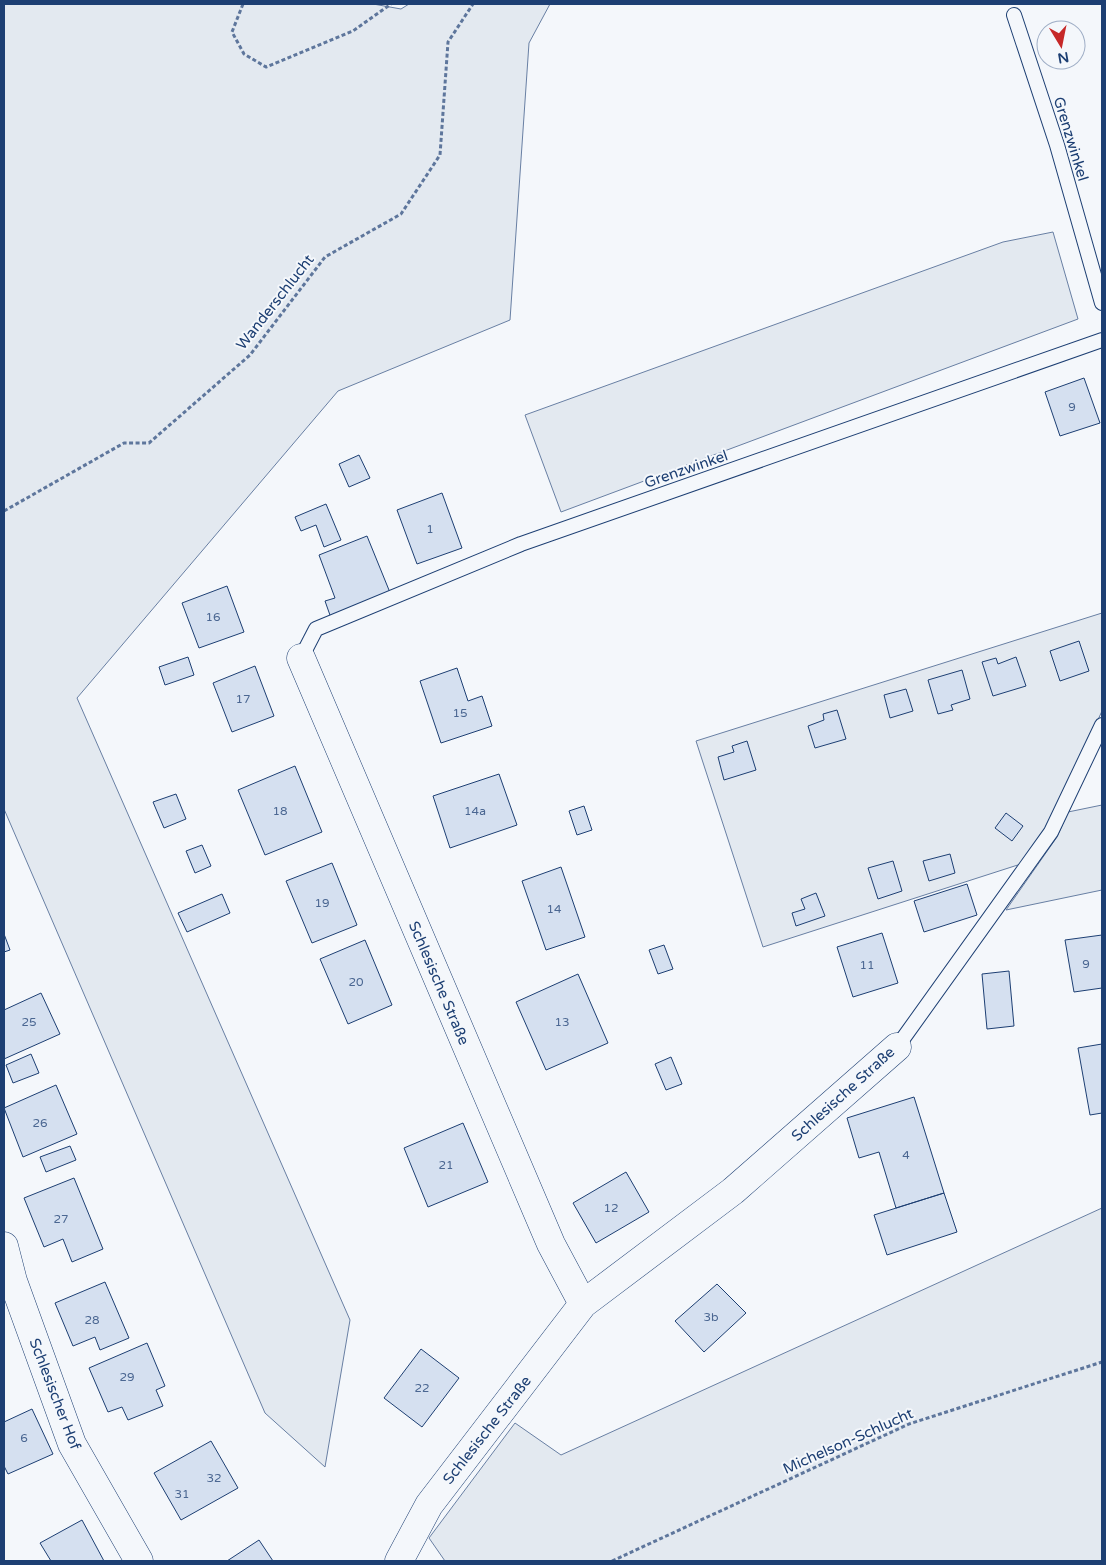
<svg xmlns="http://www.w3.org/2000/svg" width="1106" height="1565" font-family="'Varela Round',sans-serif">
	<rect width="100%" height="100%" fill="#f4f7fb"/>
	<path fill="#e3e9f0" stroke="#687fa3" d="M4,4h369l28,5 8,-5h141l-21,39 -19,277 -172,71 -261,307 273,622 -25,147 -60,-54 -261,-604z
		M1053,232l25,87 -517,193 -36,-97 478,-173z
		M1102,613v98l-55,119 -23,33 -261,84 -67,-206z
		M1102,805v85l-96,20 51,-73 11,-25z
		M1102,1208v353h-657l-16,-23 86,-115 46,32z"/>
	<path fill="#d5e0f0" stroke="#1d3f73" d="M1084,378l16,45 -40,13 -15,-44z
		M359,455l11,23 -21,9 -10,-23z
		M442,493l20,55 -45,16 -20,-54z
		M326,504l15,36 -17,7 -8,-22 -15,6 -6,-14z
		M367,536l24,59 -60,23 -6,-17 10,-3 -16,-43z
		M227,586l17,46 -45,16 -17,-45z
		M1079,641l10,30 -29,10 -10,-30z
		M188,657l6,18 -29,10 -6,-18z
		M1016,657l10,29 -33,10 -11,-34 14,-4 2,6z
		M255,666l19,50 -42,16 -19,-49z
		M457,668l11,33 14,-5 10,30 -51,17 -21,-62z
		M962,670l8,29 -19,6 2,5 -15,4 -10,-34z
		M906,689l7,22 -23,7 -6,-23z
		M837,710l9,29 -31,9 -7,-22 16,-6 -1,-6z
		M747,741l9,29 -32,10 -6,-23 16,-5 -2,-6z
		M295,766l27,66 -57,23 -27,-65z
		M499,774l18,51 -67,23 -17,-52z
		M176,794l10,25 -22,9 -11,-26z
		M584,806l8,24 -15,5 -8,-24z
		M1006,813l17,13 -11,15 -17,-13z
		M202,845l9,21 -16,7 -9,-22z
		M950,854l5,19 -26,8 -6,-20z
		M893,861l9,30 -24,8 -10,-31z
		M332,863l25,62 -45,18 -26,-62z
		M561,867l24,70 -39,13 -24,-69z
		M967,884l10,31 -53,17 -10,-31z
		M816,893l9,23 -29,10 -4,-13 13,-4 -4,-10z
		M222,894l8,19 -43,19 -9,-19z
		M882,933l16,50 -45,14 -16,-50z
		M4,934l6,16 -6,2z
		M1102,935v53l-28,4 -9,-52z
		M365,940l27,65 -44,19 -28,-65z
		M664,945l9,24 -15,5 -9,-24z
		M1009,971l5,55 -27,3 -5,-55z
		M578,974l30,69 -62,27 -30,-68z
		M41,993l19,41 -56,25v-49z
		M1102,1044v69l-12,2 -12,-67z
		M31,1054l8,19 -26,10 -7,-18z
		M671,1057l11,27 -16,6 -11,-26z
		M56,1085l21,49 -54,23 -19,-49z
		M914,1097l30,96 -48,15 -17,-56 -20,6 -12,-40z
		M463,1123l25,59 -60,25 -24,-59z
		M70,1146l6,14 -30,12 -6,-15z
		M626,1172l23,40 -53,31 -23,-40z
		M74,1178l29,71 -31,13 -9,-23 -19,8 -20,-49z
		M944,1193l13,39 -70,23 -13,-40z
		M105,1282l24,56 -29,12 -5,-13 -22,9 -18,-43z
		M717,1284l29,29 -42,39 -29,-31z
		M147,1343l18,43 -9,4 7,16 -35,14 -6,-13 -14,5 -19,-44z
		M421,1349l38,29 -37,49 -38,-29z
		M32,1409l21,45 -45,20 -4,-8v-44z
		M211,1441l27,47 -57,32 -27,-47z
		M82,1520l22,41h-53l-11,-18z
		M259,1540l14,21h-46z"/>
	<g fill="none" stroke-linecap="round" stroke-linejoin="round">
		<g stroke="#1d3f73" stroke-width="16">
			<path id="lane" d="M1014,15l43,130 45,158
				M301,658l15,-29 205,-85 581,-204
				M897,1047l154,-215 51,-107"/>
		</g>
		<g stroke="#1d3f73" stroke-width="29">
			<path id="street" d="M301,658l250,586 32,60 -154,201 -30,56
				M4,1246l9,35 59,163 67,117
				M583,1304l150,-113 164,-144"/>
		</g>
		<path stroke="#5e769c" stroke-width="3" stroke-dasharray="4 2.5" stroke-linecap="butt" d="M243,4l-11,28 12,22 22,13 87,-36 38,-27
			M4,511l120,-68h25l101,-88 75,-98 76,-43 39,-59 8,-113 25,-38
			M612,1561l297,-137 193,-62"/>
		<use href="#lane" stroke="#f4f7fb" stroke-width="14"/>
		<use href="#street" stroke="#f4f7fb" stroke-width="28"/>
	</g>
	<g text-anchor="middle" stroke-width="4" stroke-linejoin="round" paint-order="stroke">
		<g font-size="12" fill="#4b6792">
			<text x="1072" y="411">9</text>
			<text x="430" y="533">1</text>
			<text x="213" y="621">16</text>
			<text x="243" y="703">17</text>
			<text x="460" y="717">15</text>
			<text x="280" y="815">18</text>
			<text x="475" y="815">14a</text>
			<text x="322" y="907">19</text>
			<text x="554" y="913">14</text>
			<text x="1086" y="968">9</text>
			<text x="867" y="969">11</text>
			<text x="356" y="986">20</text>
			<text x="29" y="1026">25</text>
			<text x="562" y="1026">13</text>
			<text x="40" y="1127">26</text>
			<text x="906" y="1159">4</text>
			<text x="446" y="1169">21</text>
			<text x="611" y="1212">12</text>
			<text x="61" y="1223">27</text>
			<text x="711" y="1321">3b</text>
			<text x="92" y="1324">28</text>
			<text x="127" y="1381">29</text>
			<text x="422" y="1392">22</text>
			<text x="24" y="1442">6</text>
			<text x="214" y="1482">32</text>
			<text x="182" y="1498">31</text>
		</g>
		<g font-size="15" fill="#1d3f73" stroke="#f4f7fb">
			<text transform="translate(1071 139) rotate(73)" y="5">Grenzwinkel</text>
			<text transform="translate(275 302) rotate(-52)" y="5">Wanderschlucht</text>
			<text transform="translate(686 469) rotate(-19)" y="5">Grenzwinkel</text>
			<text transform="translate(439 983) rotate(67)" y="5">Schlesische Straße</text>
			<text transform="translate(843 1094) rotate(-42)" y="5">Schlesische Straße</text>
			<text transform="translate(55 1394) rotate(69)" y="5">Schlesischer Hof</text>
			<text transform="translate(487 1430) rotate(-52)" y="5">Schlesische Straße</text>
			<text transform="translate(848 1441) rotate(-24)" y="5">Michelson-Schlucht</text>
		</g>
	</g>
	<rect width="1106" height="1565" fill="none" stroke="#1d3f73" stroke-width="10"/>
	<g transform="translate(1061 45) rotate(170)"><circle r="24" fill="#f4f7fb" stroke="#9eadc5"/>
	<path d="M0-4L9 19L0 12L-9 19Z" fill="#c62828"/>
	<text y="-8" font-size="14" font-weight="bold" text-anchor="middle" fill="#1d3f73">N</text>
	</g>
</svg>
